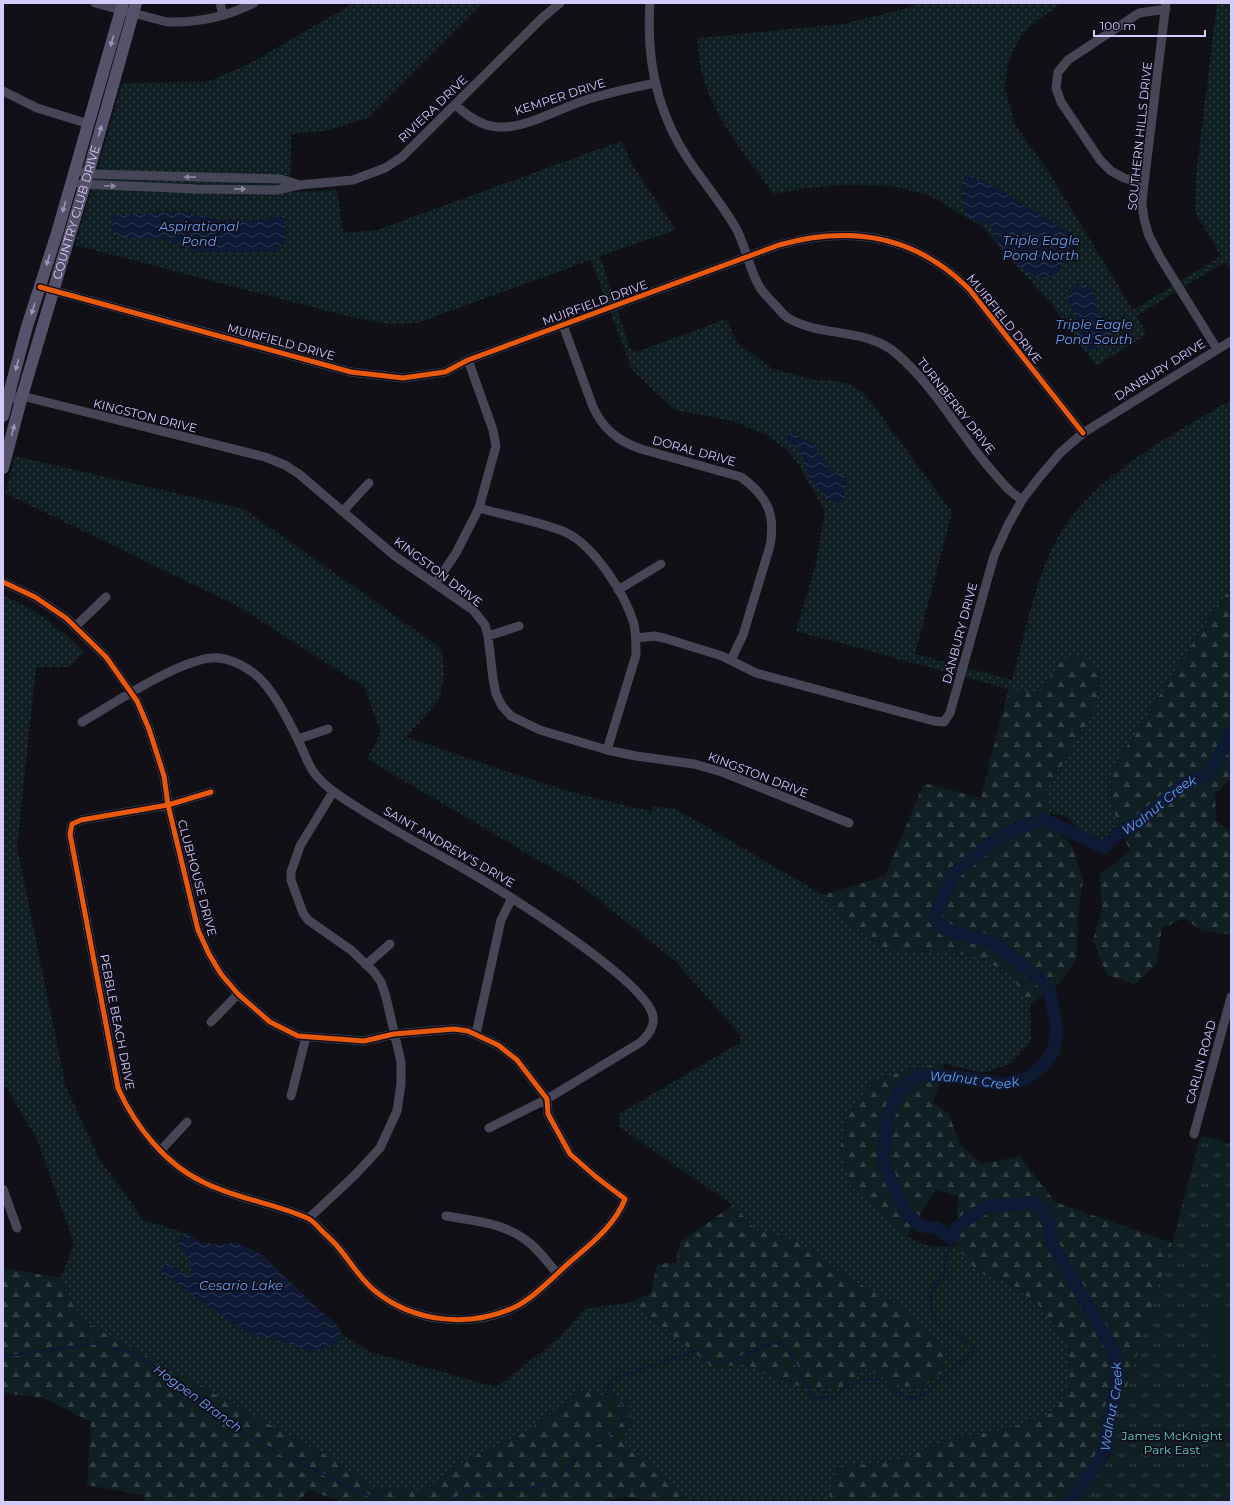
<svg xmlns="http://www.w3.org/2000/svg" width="1234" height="1505" font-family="Montserrat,sans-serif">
	<defs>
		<pattern id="grass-dots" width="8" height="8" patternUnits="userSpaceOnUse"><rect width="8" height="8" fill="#102022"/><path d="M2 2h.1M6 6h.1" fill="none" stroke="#323f43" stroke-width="1.8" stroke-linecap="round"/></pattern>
		<pattern id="forest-firs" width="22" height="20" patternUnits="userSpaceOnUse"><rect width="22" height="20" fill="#102022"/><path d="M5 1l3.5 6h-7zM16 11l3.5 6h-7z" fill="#323f43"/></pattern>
		<pattern id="park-tufts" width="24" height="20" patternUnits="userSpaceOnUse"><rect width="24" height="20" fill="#102022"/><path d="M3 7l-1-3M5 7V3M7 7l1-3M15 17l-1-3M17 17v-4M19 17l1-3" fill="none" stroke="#323f43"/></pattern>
		<pattern id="water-waves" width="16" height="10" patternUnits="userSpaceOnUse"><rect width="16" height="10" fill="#0e1934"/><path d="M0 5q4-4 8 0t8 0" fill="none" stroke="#303952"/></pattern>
	</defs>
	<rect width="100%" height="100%" fill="#111016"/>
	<path fill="url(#grass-dots)" d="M354,3h128l-115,115 -41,13 -35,3 -1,58 47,-2 6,43 34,-3 244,-89 12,25 43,64 -76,26 30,93 6,3 90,-33 12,25 35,25 42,11h14l20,4 12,7 8,8 83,113 -37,142 97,26c12,-41 20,-86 37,-125 33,-75 115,-115 182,-155v189l-13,15 -107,167 -1,31 11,27 -16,11 -18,-3 -21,-21 -40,-8 -37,-44 20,-75 -213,-58 20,-68 9,-52 -26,-46 -13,-16 -20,-14 -33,-14 -58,-11 -43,-40 -41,-110 -174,63 -26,1 -41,-7 -275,-72 47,-162 85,-1 40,-17z
		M917,3h144l-33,25 -10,13 -11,24 -2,24 10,35 33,47 85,139 88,-54 -26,-44 1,-36 21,-173h14v269l-6,-10 -89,54 11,18 -51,32 -44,-61 -71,-79 -51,-30 -36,-10 -53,-1 -35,3 -32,6c-33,-44 -78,-97 -76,-156l145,-14 65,-16z
		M15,456l229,53 191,135 7,7 2,23 -4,25 -34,38c80,26 161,58 245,74l1,-5 24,3 147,86 29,30 35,24 89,6 35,20 19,30 1,35 -19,23 -28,10 -40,-9 -36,5 -1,167 21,10 28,1 23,26 26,8 33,23 29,40 3,44 -19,25 -45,16 -55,10 -55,22 -59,6 -9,35h-138l-68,-62 9,-18 -50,-32 -52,40 -66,32 -40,29 -51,-4 -38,-27 -255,-141 -18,-41 13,-35 -38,-106 -33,-54v-487c32,12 57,32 81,56l-15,15h-33l-19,180 49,240 34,73 44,60 44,14 12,8 21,3 13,-2 7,2 21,10 59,57 16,12 4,10 29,18 126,35 62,-48 27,-30 46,-7 84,67 28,-6 29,14 30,10 37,1 28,-19 29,16 51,-38 -25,-17 -28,-28 -44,-23 -53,-38 -41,-11 -23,-25 -114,-78v-13l120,-71 2,-7 -65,-74 -97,-78 -212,-125 14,-26 -17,-46 -127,-81 -232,-113z"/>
	<path fill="url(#forest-firs)" d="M1231,589v189l-16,17 1,26 15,10v103l-30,-3 -16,-13 -23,10 -6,36 -21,20 -28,-9 -14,-34 9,-34 -2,-33 30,-23 -20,-49 1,-31 107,-167z
		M1084,656l17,16 -4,33 -51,86 5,34 21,21 11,34 -5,38 -2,42 -16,22 -30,23 -19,-30 -35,-20 -89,-6 -35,-24 -29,-30 62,-19 39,-93 57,15 28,-109 31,4 22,-34z
		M944,1064l-5,22 -6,17 16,11 11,31 22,19 38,-8 35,46 117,41 -81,259h-263l9,-35 59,-6 55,-22 55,-10 45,-16 19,-25 -3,-44 -29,-40 -33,-23 -26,-8 -23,-26 2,-51 -22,-6 -29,46 -56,-49 -11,-38 8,-38 26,-30 34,-12z
		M733,1205l23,25 41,11 53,38 44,23 28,28 25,17 -5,25 -20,16 -26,-3 -29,-16 -28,19 -37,-1 -30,-10 -29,-14 -28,6 -84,-67 20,-9 6,-29 19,-2 4,-20z
		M3,1268l58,10 18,41 255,141 38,27 51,4 40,-29 66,-32 52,-40 48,12 2,20 -9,18 68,62h-24l-42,-5 -24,5h-258l-33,-12 -11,12h-153l-2,-7 -56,-10 4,-63 -47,-24 -41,-5z"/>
	<path fill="url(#park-tufts)" d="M1201,1135l30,9v358h-140l81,-259z"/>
	<path fill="#102022" d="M1231,1248v28l-11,-3z
		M1212,1305l19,5v71c-23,-25 -21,-44 -19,-76z"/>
	<path fill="url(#water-waves)" d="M966,174l24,10 77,46 12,12 -24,34 -16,2 -13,-5 -31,-32 -3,-15 -19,-6 -8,-7 -4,-27z
		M186,212l36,9h26l37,-5 1,25 -11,10 -61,2 -25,-3 -23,-11 -46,-2 -8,-6v-16z
		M1076,284l14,4 7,11 1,15 14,9v16l-14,10 -11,1 -9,-11v-17l-11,-24z
		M791,432l22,11 18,28 16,6 -2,22 -7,5 -9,-4 -21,-24 -8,-25 -15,-12z
		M188,1234l12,8 21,3 13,-2 7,2 21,10 59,57 16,12 4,10 -4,8 -6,4 -21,5 -35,-12 -29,-6 -87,-62 8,-8 24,14 -1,-18 -8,-8 -5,-10 4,-5z"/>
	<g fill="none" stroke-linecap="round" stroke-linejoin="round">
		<path stroke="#0e1934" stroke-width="2" d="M3,1357l95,-14 38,12 40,24 47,41 59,35 100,47
			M452,1502l11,-9 15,-5 12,3 16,-3 19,1 23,-7 17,-11 19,-22 18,-7 13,-12 7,-10v-14l-15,-17 8,-11 86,-29 11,13h16l37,-16 15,-4 12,14 21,43 21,-3 16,-11 15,-6h13l22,15 14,5 17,-9 44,-42 -42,-32c-5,-21 -3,-27 12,-43v-13l6,-22"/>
		<path stroke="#0e1934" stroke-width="13" id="s1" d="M1070,1502l34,-48 4,-29 9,-41 -2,-31 -64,-111c1,-19 -4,-27 -17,-40l-25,3 -22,1 -29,20 -7,12 -14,-10 -16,-2 -16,-14 -22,-50 4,-43 14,-31 19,-13 39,2 44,7 23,-5 16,-13 11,-14 4,-21 -7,-40 -9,-11 -47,-37 -50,-14 -10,-11 20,-45 39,-31 26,-15 25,-8 60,29 15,-15 19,-11 47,-39 24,-9 22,-41"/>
		<path stroke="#474657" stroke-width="9" d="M95,3l72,19c31,1 59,-5 87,-19
			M220,3l3,12
			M650,3c-4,55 7,109 38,156 16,24 35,46 49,71 9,18 12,38 22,56 4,7 11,14 17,20 4,4 7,9 12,12 34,20 78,9 109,36 36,31 60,75 90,111 13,15 19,24 35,35
			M1166,3l-22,181 -2,19 2,16 5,17 11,21 57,92
			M3,91l34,17 52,16
			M456,105c13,13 28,23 48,22 23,0 57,-19 79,-26 23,-8 48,-13 72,-18
			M75,170l13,4 192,5 17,5
			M80,184l117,5 80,1 22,-5 54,-5 32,-12 17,-11 140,-139 18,-15
			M1144,184l-20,-6 -13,-7 -11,-11 -39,-58 -5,-14 2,-16 10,-12 71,-47 27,-4
			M40,287l311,85 52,6 42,-6 23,-12 311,-115c72,-20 136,-10 190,44l114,144
			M563,325l30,82c10,22 25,34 48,42l100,28c26,19 35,37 29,69l-27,89 -12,25
			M8,399l14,-3 243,61 20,8 14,9 96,82 78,54 12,15 3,11 5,43 3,15 6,12 9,10 29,14 67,20 29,6 58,8 28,8 127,51
			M479,508c28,8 59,13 86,24 29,13 60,62 69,92 2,11 2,20 2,31l-29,95
			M343,511l26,-28
			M3,582l32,15 31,21 40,39 31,44 12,28 15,47 4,29 30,125 11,24 12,20 17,20 32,28 28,14 66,5 30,-7 60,-5 14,2 30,14 19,15 30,39 1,15 22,40 26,23 29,22c-10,26 -34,45 -54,62 -17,15 -38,38 -58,47 -45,20 -100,14 -138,-17 -15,-12 -25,-30 -37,-44 -5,-6 -11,-11 -16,-16 -5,-5 -9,-11 -15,-13 -33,-15 -71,-19 -104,-36 -38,-18 -68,-56 -85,-94l-48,-254 2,-10 9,-4 87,-15 43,-13
			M435,584l21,-31 23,-45 17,-62 -3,-16 -25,-70
			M618,590l43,-26
			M75,627l31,-30
			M488,636l31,-10
			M637,638l17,-2 10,2 58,18 34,17 178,48 10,1 6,-9 44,-157 14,-31 14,-25 16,-21 22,-26 23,-20 148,-92
			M82,722c31,-18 103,-67 137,-64 17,2 35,13 46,26 13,16 24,37 33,56 6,11 9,24 17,34 13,16 31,26 48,37 31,19 63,37 96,55 36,20 187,114 194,150 2,11 -5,19 -12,26l-94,57 -58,29
			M298,739l30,-10
			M366,965l24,-21
			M211,1022l27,-28
			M476,1034l25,-114 11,-22
			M291,1096l15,-59
			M1194,1134l37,-137
			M161,1150l26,-28
			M3,1189l14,39
			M446,1216c31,5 61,7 86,29 9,8 17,19 25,28
			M309,1218l45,-42 26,-28 17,-37 4,-27v-22l-15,-65 -5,-15 -7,-10 -23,-22 -43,-30 -5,-7 -12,-33v-8l9,-26 33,-54"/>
		<g stroke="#55526a" stroke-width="12">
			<path d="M3,416l23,-86 31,-97 66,-230"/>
			<path id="s2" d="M3,468l19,-72 66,-222 48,-171"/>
		</g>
		<g stroke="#100c1a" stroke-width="8">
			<path id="cycleway" d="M40,287l311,85 52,6 42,-6 23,-12 311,-115c72,-20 136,-10 190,44l114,144
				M3,582l32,15 31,21 40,39 31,44 12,28 15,47 4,29 30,125 11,24 12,20 17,20 32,28 28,14 66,5 30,-7 60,-5 14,2 30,14 19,15 30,39 1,15 22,40 26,23 29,22c-10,26 -34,45 -54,62 -17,15 -38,38 -58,47 -45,20 -100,14 -138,-17 -15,-12 -25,-30 -37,-44 -5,-6 -11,-11 -16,-16 -5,-5 -9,-11 -15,-13 -33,-15 -71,-19 -104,-36 -38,-18 -68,-56 -85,-94l-48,-254 2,-10 9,-4 87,-15 43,-13"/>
		</g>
		<use href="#cycleway" stroke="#e8590c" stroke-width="5"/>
	</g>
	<defs><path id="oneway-solid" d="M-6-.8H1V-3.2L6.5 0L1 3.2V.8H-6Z"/></defs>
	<g fill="#9b95b9">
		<use href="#oneway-solid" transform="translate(112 41) rotate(106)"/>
		<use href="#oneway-solid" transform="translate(100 131) rotate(-74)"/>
		<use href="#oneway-solid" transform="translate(64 207) rotate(106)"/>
		<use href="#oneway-solid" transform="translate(48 260) rotate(107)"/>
		<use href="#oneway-solid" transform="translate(33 309) rotate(108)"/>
		<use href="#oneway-solid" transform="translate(17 365) rotate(105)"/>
		<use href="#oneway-solid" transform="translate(13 430) rotate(-75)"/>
	</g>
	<g fill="#8e88a8">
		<use href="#oneway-solid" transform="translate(190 177) rotate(-179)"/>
		<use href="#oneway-solid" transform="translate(110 186) rotate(2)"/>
		<use href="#oneway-solid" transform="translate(240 189) rotate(1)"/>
	</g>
	<g text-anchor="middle" stroke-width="3.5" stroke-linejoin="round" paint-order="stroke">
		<g font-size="12" fill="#d5cbfa" stroke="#100c1a">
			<text transform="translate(560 97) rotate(-18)" y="4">KEMPER DRIVE</text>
			<text transform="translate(433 109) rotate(-44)" y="4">RIVIERA DRIVE</text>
			<text transform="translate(1140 136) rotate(-84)" y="4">SOUTHERN HILLS DRIVE</text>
			<text dy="4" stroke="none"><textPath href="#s2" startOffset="266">COUNTRY CLUB DRIVE</textPath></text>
			<text transform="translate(595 303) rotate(-20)" y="4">MUIRFIELD DRIVE</text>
			<text transform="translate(1004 319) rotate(51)" y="4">MUIRFIELD DRIVE</text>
			<text transform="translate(281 342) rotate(15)" y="4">MUIRFIELD DRIVE</text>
			<text transform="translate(1160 370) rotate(-32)" y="4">DANBURY DRIVE</text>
			<text transform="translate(956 406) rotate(52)" y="4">TURNBERRY DRIVE</text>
			<text transform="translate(145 416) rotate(14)" y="4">KINGSTON DRIVE</text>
			<text transform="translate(694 451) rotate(15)" y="4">DORAL DRIVE</text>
			<text transform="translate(438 572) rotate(37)" y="4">KINGSTON DRIVE</text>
			<text transform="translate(960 633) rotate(-75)" y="4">DANBURY DRIVE</text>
			<text transform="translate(758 775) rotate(21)" y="4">KINGSTON DRIVE</text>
			<text transform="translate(449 847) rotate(30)" y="4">SAINT ANDREW'S DRIVE</text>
			<text transform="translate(197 878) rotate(75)" y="4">CLUBHOUSE DRIVE</text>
			<text transform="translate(117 1022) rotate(79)" y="4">PEBBLE BEACH DRIVE</text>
			<text transform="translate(1201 1062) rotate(-75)" y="4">CARLIN ROAD</text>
		</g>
		<g font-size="12" fill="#5fd1c0" stroke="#100c1a">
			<text x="1172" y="1440">James McKnight<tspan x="1172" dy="14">Park East</tspan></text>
		</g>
		<g font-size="13" font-style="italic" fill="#63a1f0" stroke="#100c1a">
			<text x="199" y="231">Aspirational<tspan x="199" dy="15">Pond</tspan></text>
			<text x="1041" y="245">Triple Eagle<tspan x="1041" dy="15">Pond North</tspan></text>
			<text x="1094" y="329">Triple Eagle<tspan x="1094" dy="15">Pond South</tspan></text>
			<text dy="5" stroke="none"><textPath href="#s1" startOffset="1281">Walnut Creek</textPath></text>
			<text dy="5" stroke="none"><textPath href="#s1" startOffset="695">Walnut Creek</textPath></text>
			<text x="241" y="1290">Cesario Lake</text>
			<text transform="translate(198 1398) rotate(36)" y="5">Hogpen Branch</text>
			<text dy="5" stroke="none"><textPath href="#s1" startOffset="107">Walnut Creek</textPath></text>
		</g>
	</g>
	<rect width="1234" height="1505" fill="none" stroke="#d5cbfa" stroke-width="8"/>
	<path d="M1094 30v6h111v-6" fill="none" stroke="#d5cbfa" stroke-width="2"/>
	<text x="1100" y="30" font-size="12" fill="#d5cbfa" stroke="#100c1a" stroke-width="3" paint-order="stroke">100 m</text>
</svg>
